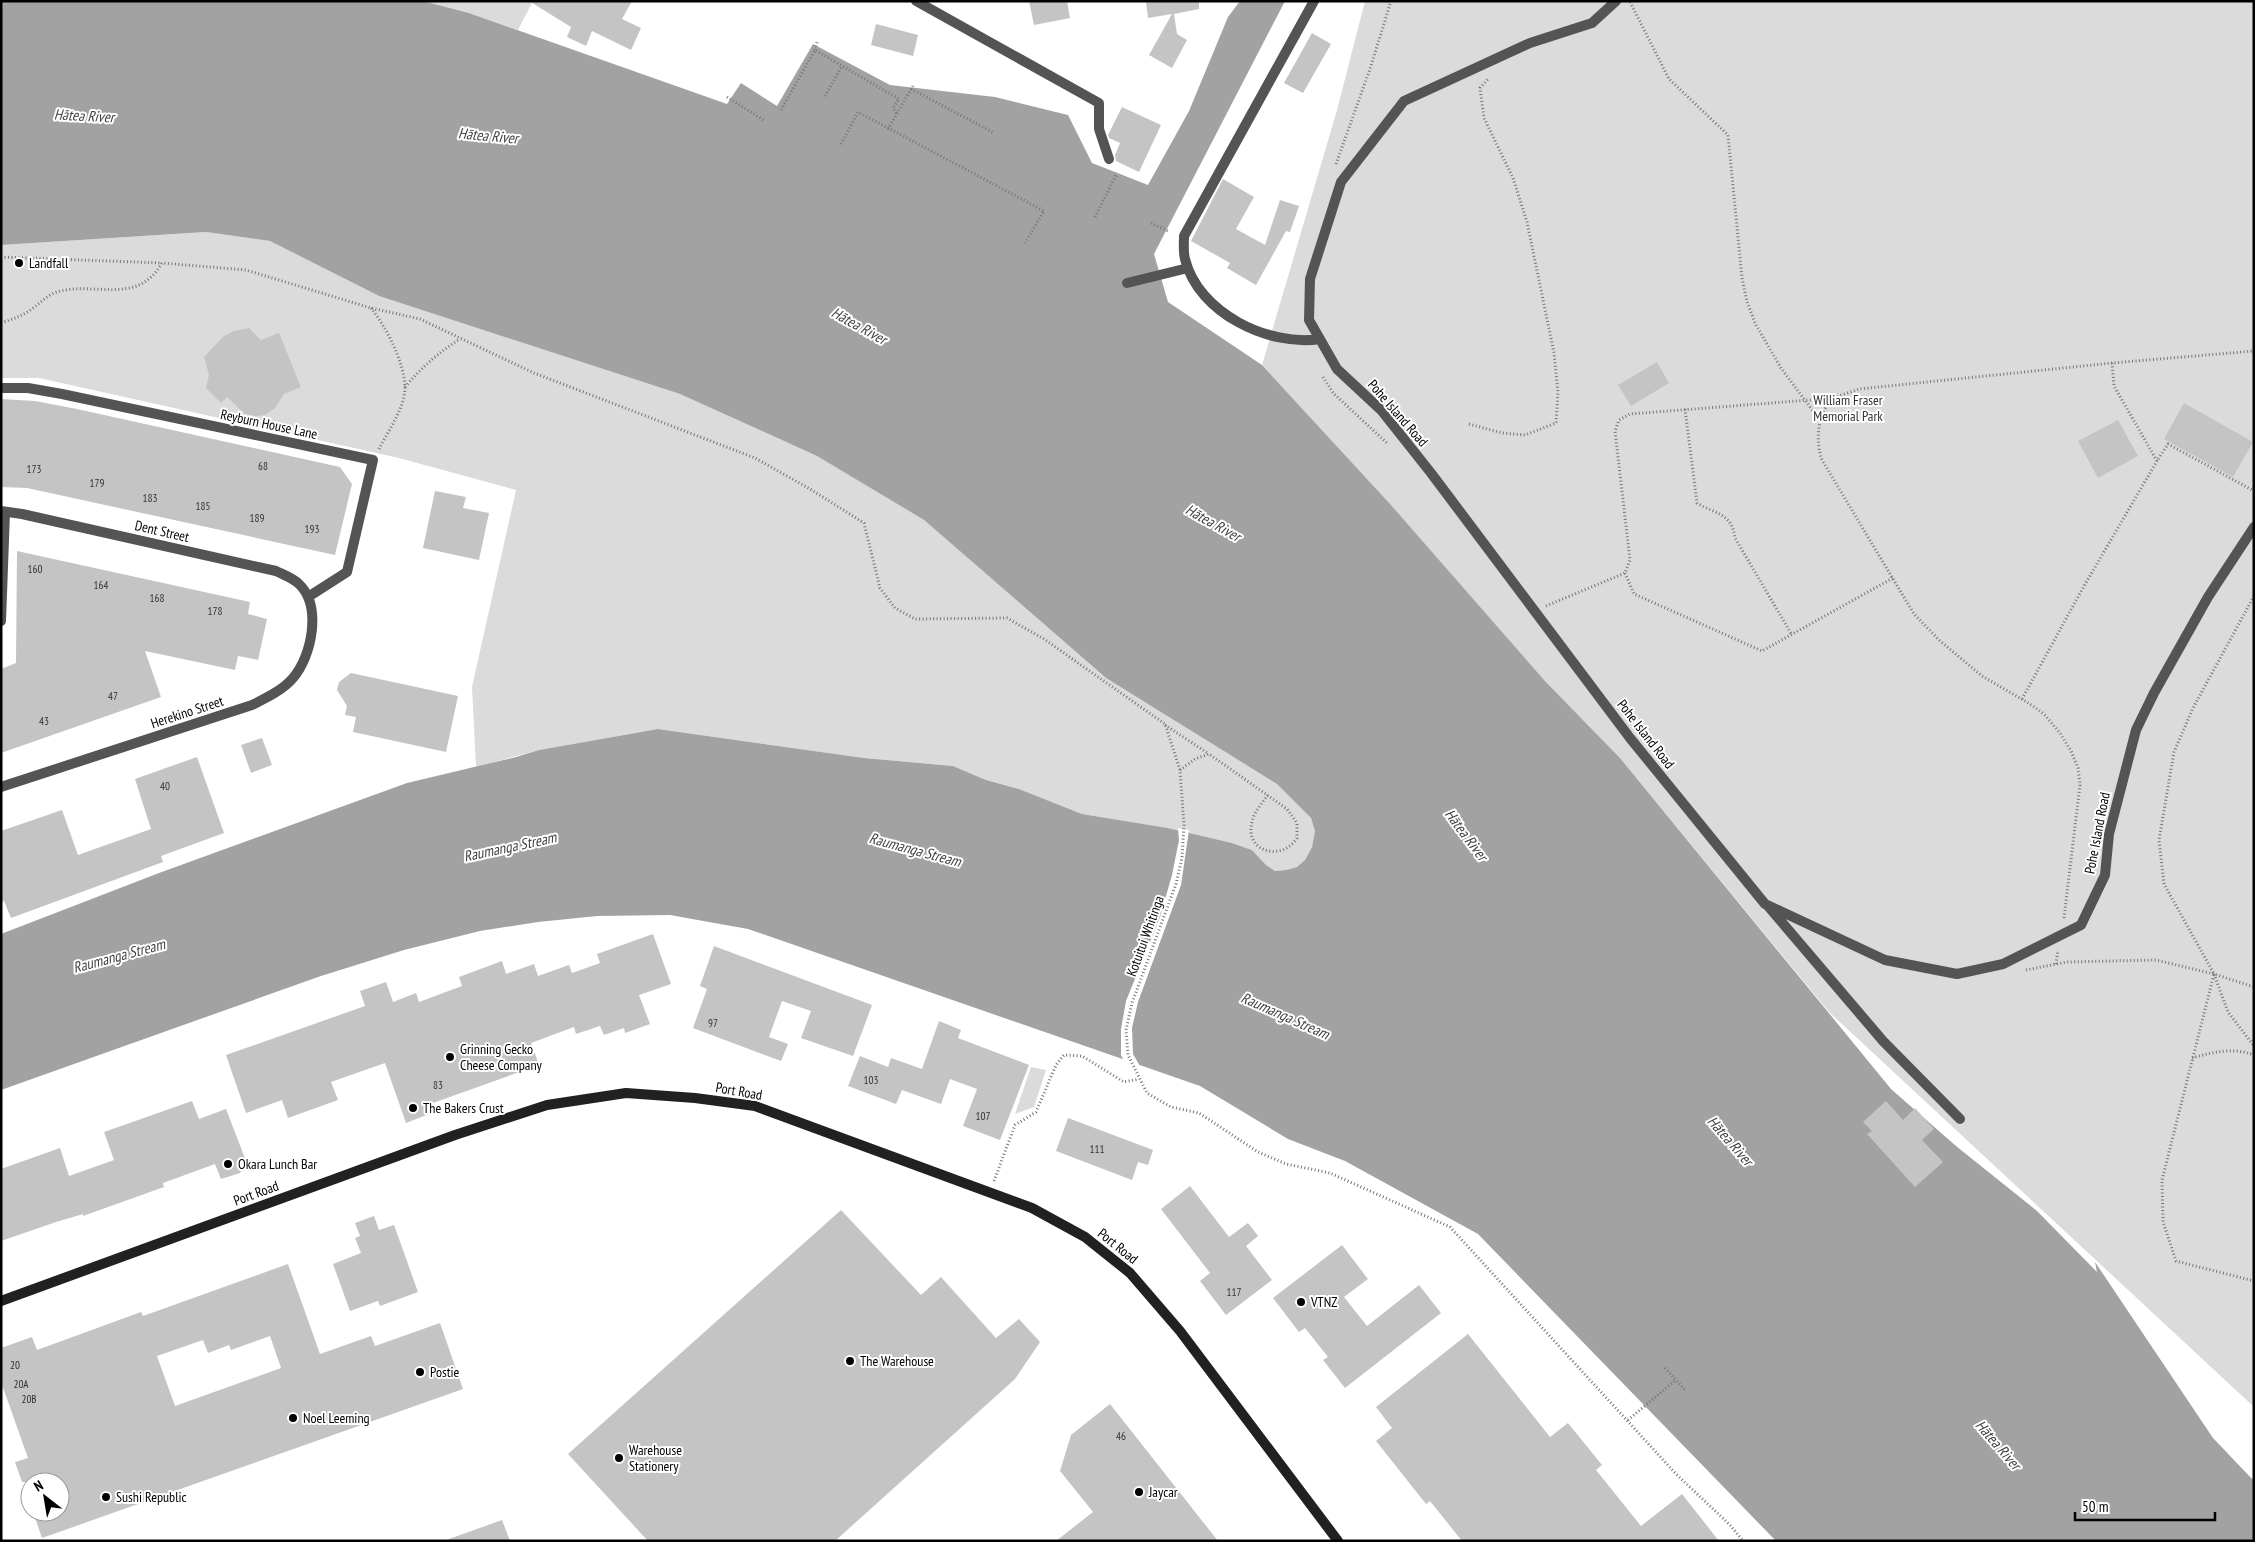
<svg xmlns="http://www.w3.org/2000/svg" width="2255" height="1542" font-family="'PT Sans Narrow',sans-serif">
	<rect width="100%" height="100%" fill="#fff"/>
	<path fill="#dbdbdb" d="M423,1h110l-15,29 -49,-17z
		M1365,1h889v1406l-425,-395 -209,-254 -75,-77 -154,-176 -129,-140 75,-255z
		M206,232l64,9 109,55 301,98 137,62 107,64 182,158 171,106 34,34 4,13 -3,16 -7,13 -8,7 -11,3 -11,1 -9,-6 -14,-15 -20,-7 -64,-15 -86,-14 -63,-25 -33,-9 -33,-14 -89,-8 -206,-29 -119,21 -63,17 -4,-80 44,-197 -117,-32 -360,-80h-38v-133z
		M1031,1067l15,3 -12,37 -19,7z"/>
	<path fill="#a2a2a2" d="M1,1h422l46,12 258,91 14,-21 36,23 36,-62 77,41 105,12 73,18 24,48 56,22 41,-74 39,-94 12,-16h45l-131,253 14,48 94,63 129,140 154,176 75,77 271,331 65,57 81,65 60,61 -2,-10 118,176 41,43v60h-478l-298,-307 -133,-73 -57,-22 -88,-53 -452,-157 -78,-14 -73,1 -59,6 -58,9 -76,19 -83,26 -320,114v-156l158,-61 248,-90 109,-26 23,-7 119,-21 206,29 89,8 33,14 33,9 63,25 86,14 64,15 20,7 14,15 9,6 11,-1 11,-3 8,-7 7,-13 3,-16 -4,-13 -34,-34 -171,-106 -182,-158 -107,-64 -137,-62 -301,-98 -109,-55 -64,-9 -205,13z"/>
	<path fill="#fff" d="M1178,828l11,2 -8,55 -43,117 -6,26 1,26 8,14 -16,-5 -4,-8v-26l5,-28 34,-84 12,-42 7,-35z"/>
	<path fill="#c4c4c4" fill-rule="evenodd" d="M529,1h103l-10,18 19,9 -10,22 -39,-19 -6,15 -19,-9 4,-10z
		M1029,1h38l3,17 -36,7z
		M1146,1h53v8l-25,5 3,20 10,6 -15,28 -23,-13 23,-41 -24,4z
		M876,24l42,11 -5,21 -42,-11z
		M1312,33l19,11 -28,49 -19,-10z
		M1122,107l39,18 -22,47 -23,-11 -1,-6 5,-12 -11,-5 -1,-3z
		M1223,179l31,18 -18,32 29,16 15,-45 19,6 -9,26 -4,-1 -30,54 -29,-17 3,-5 -39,-22z
		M249,328l12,12 18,-7 22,54 -17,7 -9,14 -10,7 -9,1 -11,-2 -18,-17 -6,6 -15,-15 3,-13 -5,-18 20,-21 10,-5z
		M1657,362l12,21 -38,23 -13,-21z
		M1,399l34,2 42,8 263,58 12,17 -17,71 -308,-67 -26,-1z
		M2184,403l69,39 -20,35 -69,-38z
		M2118,420l20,36 -40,22 -20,-37z
		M435,491l31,6 -3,11 26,5 -10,47 -56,-12z
		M17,551l233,51 -2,12 19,5 -9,41 -20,-4 -3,14 -90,-19 16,46 -160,56v-84l15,-6z
		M351,673l107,23 -12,56 -93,-20 3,-15 -11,-2 2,-9 -10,-16 2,-8z
		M262,738l10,27 -21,8 -10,-28z
		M197,757l27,76 -63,23 2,6 -152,56 -7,-17 -3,1v-71l61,-21 16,45 73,-26 -16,-50z
		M653,934l18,50 -32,11 11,29 -25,9 -1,-5 -20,7 -4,-9 -24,8 -2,-7 -43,16 8,22 -109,39 4,8 -28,11 -21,-60 -54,19 7,18 -50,18 -6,-18 -36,13 -20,-58 139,-49 -5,-15 26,-9 7,20 23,-9 3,9 43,-16 -3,-9 43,-16 4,13 28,-10 4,12 31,-11 3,8 28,-10 -3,-9z
		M714,946l158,59 -19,51 -52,-18 10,-27 -29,-10 -13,36 19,7 -7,17 -88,-33 14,-39 -7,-3z
		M939,1021l22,9 -3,8 71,27 -29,75 -37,-14 14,-37 -27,-10 -9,25 -39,-14 -6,14 -48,-18 12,-30 28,11 3,-9 31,11z
		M192,1101l7,18 27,-10 20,52 -6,12 -19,6 -6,-15 -52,19 1,4 -81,29v-2l-27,8 -55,19v-72l59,-21 9,28 45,-16 -10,-28z
		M1886,1101l17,19 12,-12 19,21 -12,11 21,22 -28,25 -48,-53 5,-3 -9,-9z
		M1068,1118l85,32 -5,15 -10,-3 -6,18 -76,-29z
		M1190,1186l39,51 19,-14 10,13 -12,10 26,34 -46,35 -26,-34 10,-8 -49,-64z
		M841,1210l80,85 20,-18 55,61 23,-19 21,23 -25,37 -180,162h-187l-80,-87z
		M374,1216l5,14 15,-5 24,67 -38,14 -2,-5 -28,10 -17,-47 28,-11 -6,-15 5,-2 -5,-13z
		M1342,1245l26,34 -24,18 23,29 52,-41 22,28 -96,75 -22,-28 5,-3 -23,-29 -6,4 -26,-34z
		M288,1264l32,90 51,-18 4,10 65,-23 23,66 -421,149 -9,-26h27v-30h-38l-7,-20 13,-4 -27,-76v-34l31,-11 5,13 104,-38 2,4zM270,1336l11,32 -106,38 -18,-50 46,-16 5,13 21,-8 2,5z
		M1468,1334l82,103 18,-14 34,42 -6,5 45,56 41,-32 37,47h-257l-32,-40 -4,3 -50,-63 16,-13 -16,-21z
		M1110,1404l108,137h-162l37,-29 -33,-41 11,-36z
		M502,1520l8,21h-61v-2z"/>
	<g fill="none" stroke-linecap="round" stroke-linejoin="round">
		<path stroke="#767676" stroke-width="3" stroke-dasharray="1 2.5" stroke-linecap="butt" d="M1630,2l39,77 59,56 14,143 5,24 9,23 25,43 40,54
			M815,50l2,-8
			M911,89l83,44
			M825,96l17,-30
			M727,97l38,24
			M781,110l34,-60 84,49 -6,9 4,6
			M888,129l25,-43
			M841,144l17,-32 186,99 -19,32
			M1336,164l34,-95 21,-68
			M1095,217l22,-44
			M1151,223l19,9
			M1,257l161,6
			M371,308c16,20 33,54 34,79 0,21 -17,44 -26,62
			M1,322h3c9,-3 17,-6 25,-11 8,-5 16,-14 25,-18 38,-14 82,15 108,-30l84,7 125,38 49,11 114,54 221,85 55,31 54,34 16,65 15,20 20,11 92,-1 37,21 121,85 15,46 4,55 -2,33 -6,26 -44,119 -6,27 2,25 19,38 24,14 28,6 59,39 28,12 44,9 120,54 226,247 54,51 13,16
			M2112,363l2,23 43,75 11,-17 86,47
			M1323,377l10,16 55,51
			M405,387c17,-20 33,-34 55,-48
			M1685,409l12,94c18,11 35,10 38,35l57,97
			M1469,424l33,9 23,2 31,-12 2,-31 -4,-39 -27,-131 -14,-44 -29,-60 -4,-30 8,-9
			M1625,573l9,21 128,57 131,-73
			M2254,596l-61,112 -19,44 -15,88 5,44 50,90 -52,206 1,42 13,39 78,20
			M1546,606l79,-33 5,-13 -15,-129 4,-11 11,-6 205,-16
			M2022,699l62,-113 73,-125
			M1165,725l44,29
			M1180,770l15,-11 14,-5 78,55 10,14v15c-15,24 -53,14 -45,-16 2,-10 10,-19 16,-27
			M2064,918l16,-133 -2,-17 -7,-17 -11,-18 -16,-19 -14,-10 -48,-28 -43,-36 -25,-26 -92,-154c-7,-18 -5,-52 14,-63 7,-3 16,-5 23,-8l253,-26 142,-12
			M2056,964l2,-14
			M2026,970l41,-8 89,-2 58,14 40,13
			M2214,974l14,38 26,34
			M2192,1058c22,-6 40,-11 62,-3
			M994,1181l21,-56 21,-13 20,-47 8,-10 18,1 42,26 15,-3
			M1665,1368l20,22
			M1628,1420l48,-40"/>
		<path stroke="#545454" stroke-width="10" d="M916,1l183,102v26l10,30
			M1314,1l-130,235c0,7 -1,16 1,23 13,54 84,88 135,80
			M1616,1l-24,22 -62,20 -126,58 -63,81 -31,97 -1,41 28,49 44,41 50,63 199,265 135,166 120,56 72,14 46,-10 78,-39 24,-50 4,-41 27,-104 18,-37 54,-96 46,-70
			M1127,283l61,-15
			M1,621l4,-109
			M1768,906l115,135 77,78"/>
		<path stroke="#545454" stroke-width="10" d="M1,388h27l34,6 311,66 -26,112 -39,25
			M1,511l21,3 254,57c8,4 17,7 23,13 23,22 13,72 -6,94 -10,12 -27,20 -41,27l-251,82"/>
		<path stroke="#212121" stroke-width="10" d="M1,1301l454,-166 92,-30 79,-12 69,5 60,8 277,102 53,29 45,36 50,58 158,210"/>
	</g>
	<g fill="#000" stroke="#fff" stroke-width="2">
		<circle cx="19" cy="263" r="5"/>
		<circle cx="450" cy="1057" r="5"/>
		<circle cx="413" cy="1108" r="5"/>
		<circle cx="228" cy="1164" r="5"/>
		<circle cx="1301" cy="1302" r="5"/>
		<circle cx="850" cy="1361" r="5"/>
		<circle cx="420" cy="1372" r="5"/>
		<circle cx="293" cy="1418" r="5"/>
		<circle cx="619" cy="1458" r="5"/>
		<circle cx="1139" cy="1492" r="5"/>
		<circle cx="106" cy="1497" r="5"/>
	</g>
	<g text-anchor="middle" stroke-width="4" stroke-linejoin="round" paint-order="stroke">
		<g font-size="11" fill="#313131">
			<text x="263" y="470">68</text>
			<text x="34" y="473">173</text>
			<text x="97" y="487">179</text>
			<text x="150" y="502">183</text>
			<text x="203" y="510">185</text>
			<text x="257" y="522">189</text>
			<text x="312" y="533">193</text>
			<text x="35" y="573">160</text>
			<text x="101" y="589">164</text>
			<text x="157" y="602">168</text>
			<text x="215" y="615">178</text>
			<text x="113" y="700">47</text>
			<text x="44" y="725">43</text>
			<text x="165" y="790">40</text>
			<text x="713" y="1027">97</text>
			<text x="871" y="1084">103</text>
			<text x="438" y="1089">83</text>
			<text x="983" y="1120">107</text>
			<text x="1097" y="1153">111</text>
			<text x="1234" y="1296">117</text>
			<text x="15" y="1369">20</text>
			<text x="21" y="1388">20A</text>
			<text x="29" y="1403">20B</text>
			<text x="1121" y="1440">46</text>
		</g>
		<g font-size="14" fill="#000" stroke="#fff" text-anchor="start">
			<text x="29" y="268">Landfall</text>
			<text x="460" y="1054">Grinning Gecko<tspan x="460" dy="16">Cheese Company</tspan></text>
			<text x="423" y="1113">The Bakers Crust</text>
			<text x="238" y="1169">Okara Lunch Bar</text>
			<text x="1311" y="1307">VTNZ</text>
			<text x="860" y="1366">The Warehouse</text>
			<text x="430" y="1377">Postie</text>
			<text x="303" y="1423">Noel Leeming</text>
			<text x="629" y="1455">Warehouse<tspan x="629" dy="16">Stationery</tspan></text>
			<text x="1149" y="1497">Jaycar</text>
			<text x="116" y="1502">Sushi Republic</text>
		</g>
		<g font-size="14" fill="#323232" stroke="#fff">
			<text x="1848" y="405">William Fraser<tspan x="1848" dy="16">Memorial Park</tspan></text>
		</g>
		<g font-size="14" fill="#000" stroke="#fff">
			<text transform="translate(1398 413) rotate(49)" y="5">Pohe Island Road</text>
			<text transform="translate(269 424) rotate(12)" y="5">Reyburn House Lane</text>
			<text transform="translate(162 531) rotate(13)" y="5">Dent Street</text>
			<text transform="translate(187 712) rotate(-18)" y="5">Herekino Street</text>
			<text transform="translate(1646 734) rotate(52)" y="5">Pohe Island Road</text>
			<text transform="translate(2097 833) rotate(-79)" y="5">Pohe Island Road</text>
			<text transform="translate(1145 936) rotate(-70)" y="5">Kotuitui Whitinga</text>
			<text transform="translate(739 1091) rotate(10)" y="5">Port Road</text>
			<text transform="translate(256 1193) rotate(-20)" y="5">Port Road</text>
			<text transform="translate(1118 1246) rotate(39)" y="5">Port Road</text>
		</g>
		<g font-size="15" font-style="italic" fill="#434343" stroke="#fff">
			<text transform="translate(84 116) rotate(3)" y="5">Hātea River</text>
			<text transform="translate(488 136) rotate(5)" y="5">Hātea River</text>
			<text transform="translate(859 326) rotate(29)" y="5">Hātea River</text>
			<text transform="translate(1213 523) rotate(29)" y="5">Hātea River</text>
			<text transform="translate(1466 835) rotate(53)" y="5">Hātea River</text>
			<text transform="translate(510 847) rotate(-12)" y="5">Raumanga Stream</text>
			<text transform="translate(915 850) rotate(15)" y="5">Raumanga Stream</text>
			<text transform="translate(119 956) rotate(-15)" y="5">Raumanga Stream</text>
			<text transform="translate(1285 1016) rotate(24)" y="5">Raumanga Stream</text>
			<text transform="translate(1730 1141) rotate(49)" y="5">Hātea River</text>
			<text transform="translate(1998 1445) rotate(49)" y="5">Hātea River</text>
		</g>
	</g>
	<rect width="2255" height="1542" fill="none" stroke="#000000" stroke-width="5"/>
	<g transform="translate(45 1497) rotate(329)"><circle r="24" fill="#ffffff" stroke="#999999"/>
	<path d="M0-4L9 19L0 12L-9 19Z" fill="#000000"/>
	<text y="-8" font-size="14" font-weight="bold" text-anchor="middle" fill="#000000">N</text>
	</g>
	<path d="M2075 1512v8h140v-8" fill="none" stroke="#000000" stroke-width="2.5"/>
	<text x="2082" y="1512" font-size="15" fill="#000000" stroke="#ffffff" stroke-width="4" paint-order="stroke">50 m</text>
</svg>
